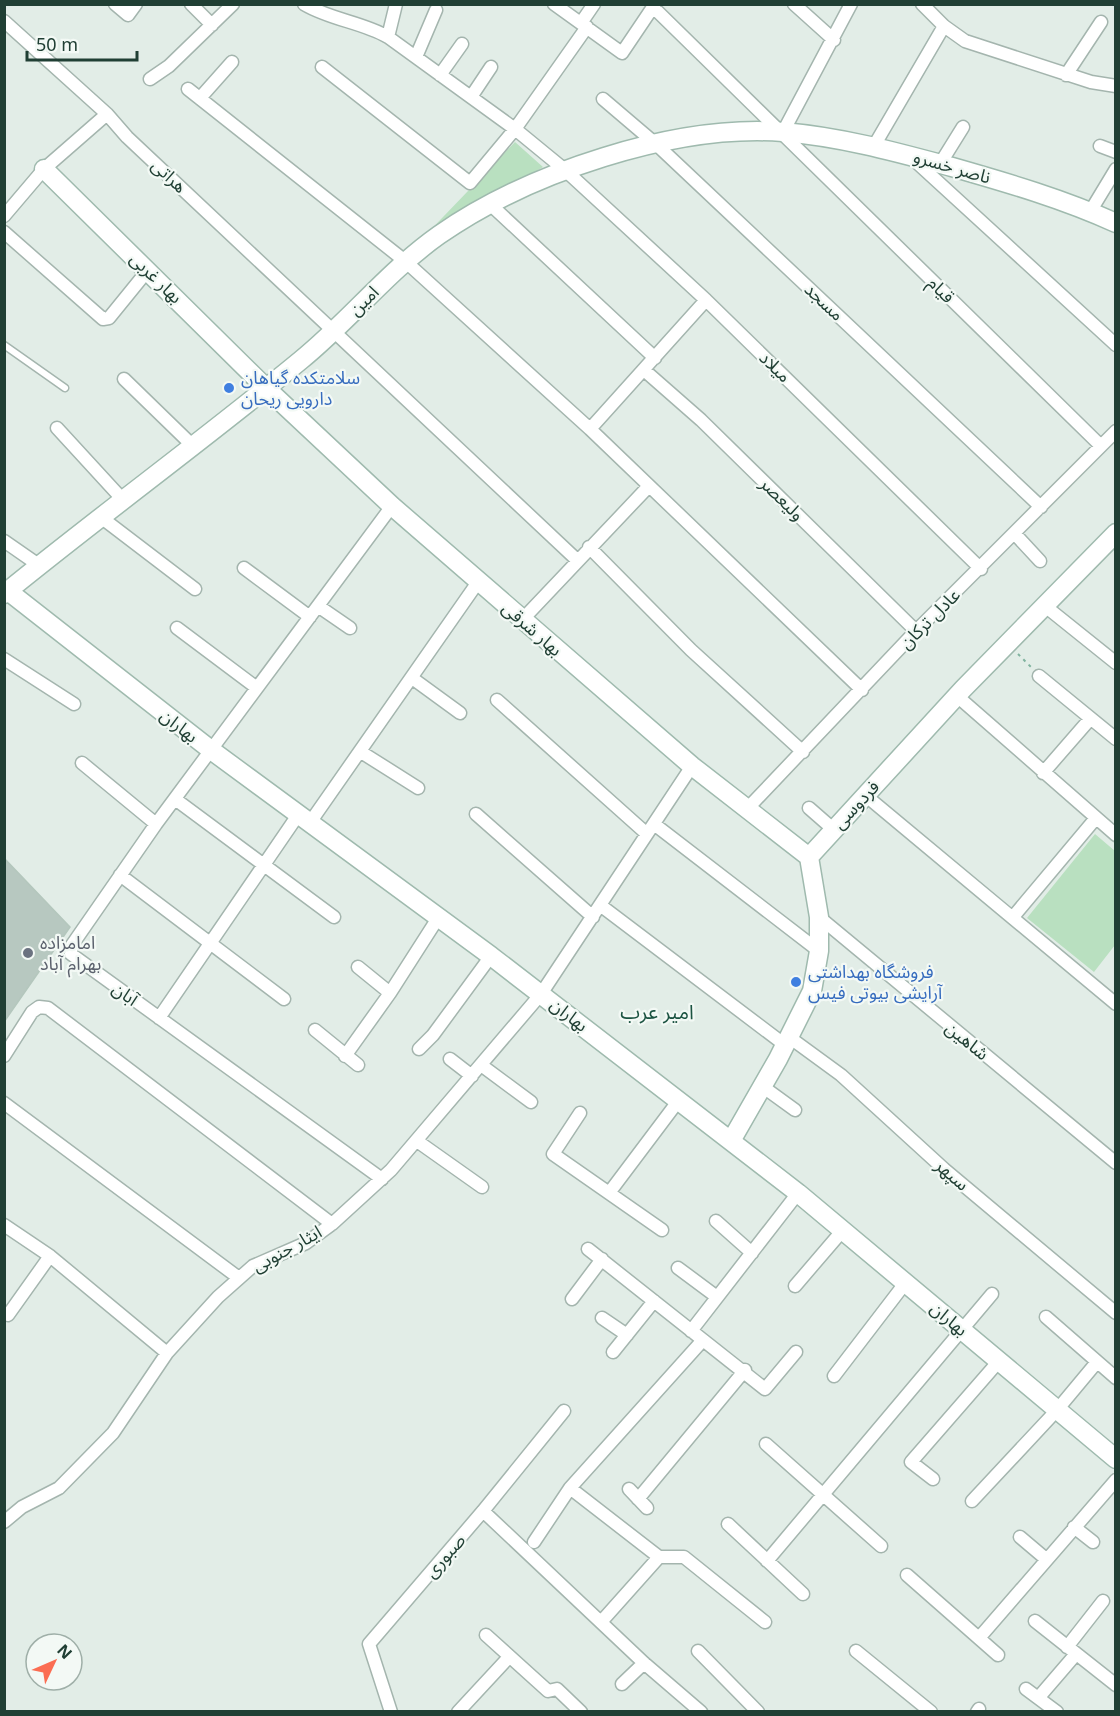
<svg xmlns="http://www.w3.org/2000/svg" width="1120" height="1716" font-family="'Noto Sans','Noto Sans Arabic',sans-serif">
	<rect width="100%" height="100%" fill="#e2ede7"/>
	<path fill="#b9e0c0" d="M515,142l28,25 -124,75z
		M1095,834l20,17v94l-21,27 -67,-54z"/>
	<path fill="#b7c8c0" stroke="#b4c7bd" stroke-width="1.5" d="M4,858l66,69 -66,95z"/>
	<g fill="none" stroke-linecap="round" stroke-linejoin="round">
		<g stroke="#a4b5ae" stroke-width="9">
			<path id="lane" d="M4,345l61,43"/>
		</g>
		<g stroke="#a4b5ae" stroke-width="15">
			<path id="street" d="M115,4l13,11 8,-11
				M191,4l21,21
				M304,4c27,16 58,18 84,33l127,92 50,41 141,130 275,269
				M554,4l68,49 33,-49
				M794,4l40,36
				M922,4l22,22 21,15 126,41 25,4
				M654,8l447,438
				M4,21l103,93 20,23 450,423
				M581,23l13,-19
				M388,37l8,-33
				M416,57l20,-47
				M322,67l148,116 45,-54 72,-102
				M440,75l22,-31
				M1066,75l35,-53
				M150,79l19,-13 64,-62
				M188,89l217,172 185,168 272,261
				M471,97l20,-30
				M200,98l32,-36
				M603,99l54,46 384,362
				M783,132l68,-128
				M874,146l70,-120
				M1100,146l16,6
				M913,159l203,186
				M940,164l23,-37
				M491,205l164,153
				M1090,212l26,-43
				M4,216l40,-47 63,-55
				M4,232l99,87 6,-1 39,-48
				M644,370l57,50 215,211
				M124,379l70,68
				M57,428l67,73
				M590,429l116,-129
				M102,518l93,71
				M1015,534l25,27
				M4,541l36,25
				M589,547l102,103 112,102
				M244,568l66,49
				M318,606l32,22
				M1045,606l71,57
				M522,620l127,-134
				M177,628l80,60
				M4,659l70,45
				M1039,676l77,63
				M412,678l48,35
				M957,696l159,139
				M497,700l150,134
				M361,752l57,36
				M82,763l74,61
				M1043,773l47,-54
				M865,795l251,209
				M175,799l159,118
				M748,808l168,-177 200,-200
				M809,808l24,21
				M476,814l117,103
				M309,824l169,-242
				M654,824l165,127
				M120,875l164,124
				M600,905l185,140
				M819,917l297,246
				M1013,917l83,-99
				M358,967l32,26
				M159,1018l139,-203
				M315,1030l43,35
				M789,1037l52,38 103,94 172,144
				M419,1049l14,-14 58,-79
				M4,1056l28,-44 7,-5 9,1 284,216
				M345,1056l45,-63 48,-75
				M450,1059l22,17
				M481,1065l50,37
				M762,1086l33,24
				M4,1103l235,175
				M580,1113l-27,41 109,76
				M417,1141l65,46
				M382,1179l-311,-225 1,-9 84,-121 236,-318
				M609,1193l70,-93
				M716,1221l36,32
				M4,1225l46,31 117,97
				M588,1249l177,140 31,-37
				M678,1268l39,29
				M795,1286l48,-56
				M572,1299l30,-40
				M8,1315l42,-59
				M1046,1317l70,61
				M602,1318l25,17
				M691,1331l107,-138
				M613,1352l41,-51
				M834,1376l72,-94
				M766,1444l115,102
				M933,1479l-22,-17 88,-101
				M570,1488l89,69h25l81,65
				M629,1489l18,19
				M638,1499l107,-129
				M972,1501l85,-91 40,-48
				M483,1511l161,152 57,49
				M4,1522l18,-15 37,-19 54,-55 54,-80 51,-56 35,-31 53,-23 26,-19 59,-54 150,-176 151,-228
				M728,1524l75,70
				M1074,1527l19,15
				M1020,1537l26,22
				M534,1542l36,-54 133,-148
				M767,1561l225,-267
				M907,1575l91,80
				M1035,1621l81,64
				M601,1622l58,-65
				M486,1635l62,56 9,-2 24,23
				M979,1638l137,-158
				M1067,1647l36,-46
				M698,1651l60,61
				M856,1651l75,61
				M622,1684l22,-21
				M1026,1689l31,23
				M1039,1697l37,-43
				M391,1712l-22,-68 114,-133 81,-100
				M458,1712l51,-55
				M977,1712l2,-3"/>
		</g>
		<g stroke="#9fbaae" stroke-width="21">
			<path id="secondary" d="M44,169l222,219 126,118 300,260 117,91
				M8,591l203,159 280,206 307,237 318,266
				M4,594c98,-80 200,-154 297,-234 48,-39 87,-89 138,-125 89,-62 235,-111 344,-103 59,5 113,20 169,35 56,16 111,32 164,56
				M731,1141l47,-82 34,-68 7,-40v-34l-10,-60 154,-168 153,-156"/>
		</g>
		<path stroke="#80b39f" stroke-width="2" stroke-dasharray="3 4.5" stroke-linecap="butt" d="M1018,654l13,13"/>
		<use href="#lane" stroke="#fff" stroke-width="6"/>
		<use href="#street" stroke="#fff" stroke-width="12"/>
		<use href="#secondary" stroke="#fff" stroke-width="18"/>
	</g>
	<g fill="#3f7fe0" stroke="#f3f9f5" stroke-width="2">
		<circle cx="229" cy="388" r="6"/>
		<circle cx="796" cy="982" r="6"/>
	</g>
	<circle fill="#6b7280" stroke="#f3f9f5" stroke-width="2" cx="28" cy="953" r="6"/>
	<g text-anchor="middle" stroke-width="4.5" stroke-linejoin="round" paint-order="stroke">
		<g font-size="18" fill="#203f34" stroke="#f3f9f5">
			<text transform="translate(952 167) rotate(16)" y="6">ناصر خسرو</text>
			<text transform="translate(169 176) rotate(43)" y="6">هراتی</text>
			<text transform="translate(156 278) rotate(44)" y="6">بهار غربی</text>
			<text transform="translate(941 290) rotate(44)" y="6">قیام</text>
			<text transform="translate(364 301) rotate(-45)" y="6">امین</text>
			<text transform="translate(824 302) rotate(43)" y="6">مسجد</text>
			<text transform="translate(775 367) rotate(44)" y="6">میلاد</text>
			<text transform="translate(782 499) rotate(44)" y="6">ولیعصر</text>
			<text transform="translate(930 619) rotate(-45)" y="6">عادل ترکان</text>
			<text transform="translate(532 629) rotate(41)" y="6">بهار شرقی</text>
			<text transform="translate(179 726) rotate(38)" y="6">بهاران</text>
			<text transform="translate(856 805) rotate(-47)" y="6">فردوسی</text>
			<text transform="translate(125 994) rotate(35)" y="6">آبان</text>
			<text transform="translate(569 1015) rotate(38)" y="6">بهاران</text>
			<text transform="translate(967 1041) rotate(39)" y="6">شاهین</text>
			<text transform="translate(952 1175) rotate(41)" y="6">سپهر</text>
			<text transform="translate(287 1249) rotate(-29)" y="6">ایثار جنوبی</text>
			<text transform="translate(949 1319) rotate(40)" y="6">بهاران</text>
			<text transform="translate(445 1556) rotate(-49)" y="6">صبوری</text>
		</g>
		<g font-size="18" fill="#366cbe" stroke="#f3f9f5" text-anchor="start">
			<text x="241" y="384">سلامتکده گیاهان<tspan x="241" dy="21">دارویی ریحان</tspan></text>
			<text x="808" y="978">فروشگاه بهداشتی<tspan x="808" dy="21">آرایشی بیوتی فیس</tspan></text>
		</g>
		<g font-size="18" fill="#5b616d" stroke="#f3f9f5" text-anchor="start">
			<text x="40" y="949">امامزاده<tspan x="40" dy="21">بهرام آباد</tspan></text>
		</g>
		<g font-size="20" fill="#1b5341" stroke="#f3f9f5">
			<text x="657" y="1019">امیر عرب</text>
		</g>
	</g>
	<rect width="1120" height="1716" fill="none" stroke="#203f34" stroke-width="12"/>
	<g transform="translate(54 1662) rotate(46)"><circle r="28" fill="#f3f9f5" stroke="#9fafa8" stroke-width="1.5"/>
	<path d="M0-4.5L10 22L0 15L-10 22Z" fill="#fb6d52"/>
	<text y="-9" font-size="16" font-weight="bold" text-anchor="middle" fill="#203f34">N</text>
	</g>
	<path d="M27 51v9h110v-9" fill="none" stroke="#203f34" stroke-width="3"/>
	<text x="36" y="51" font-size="18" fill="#203f34" stroke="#f3f9f5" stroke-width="4.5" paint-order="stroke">50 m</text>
</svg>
